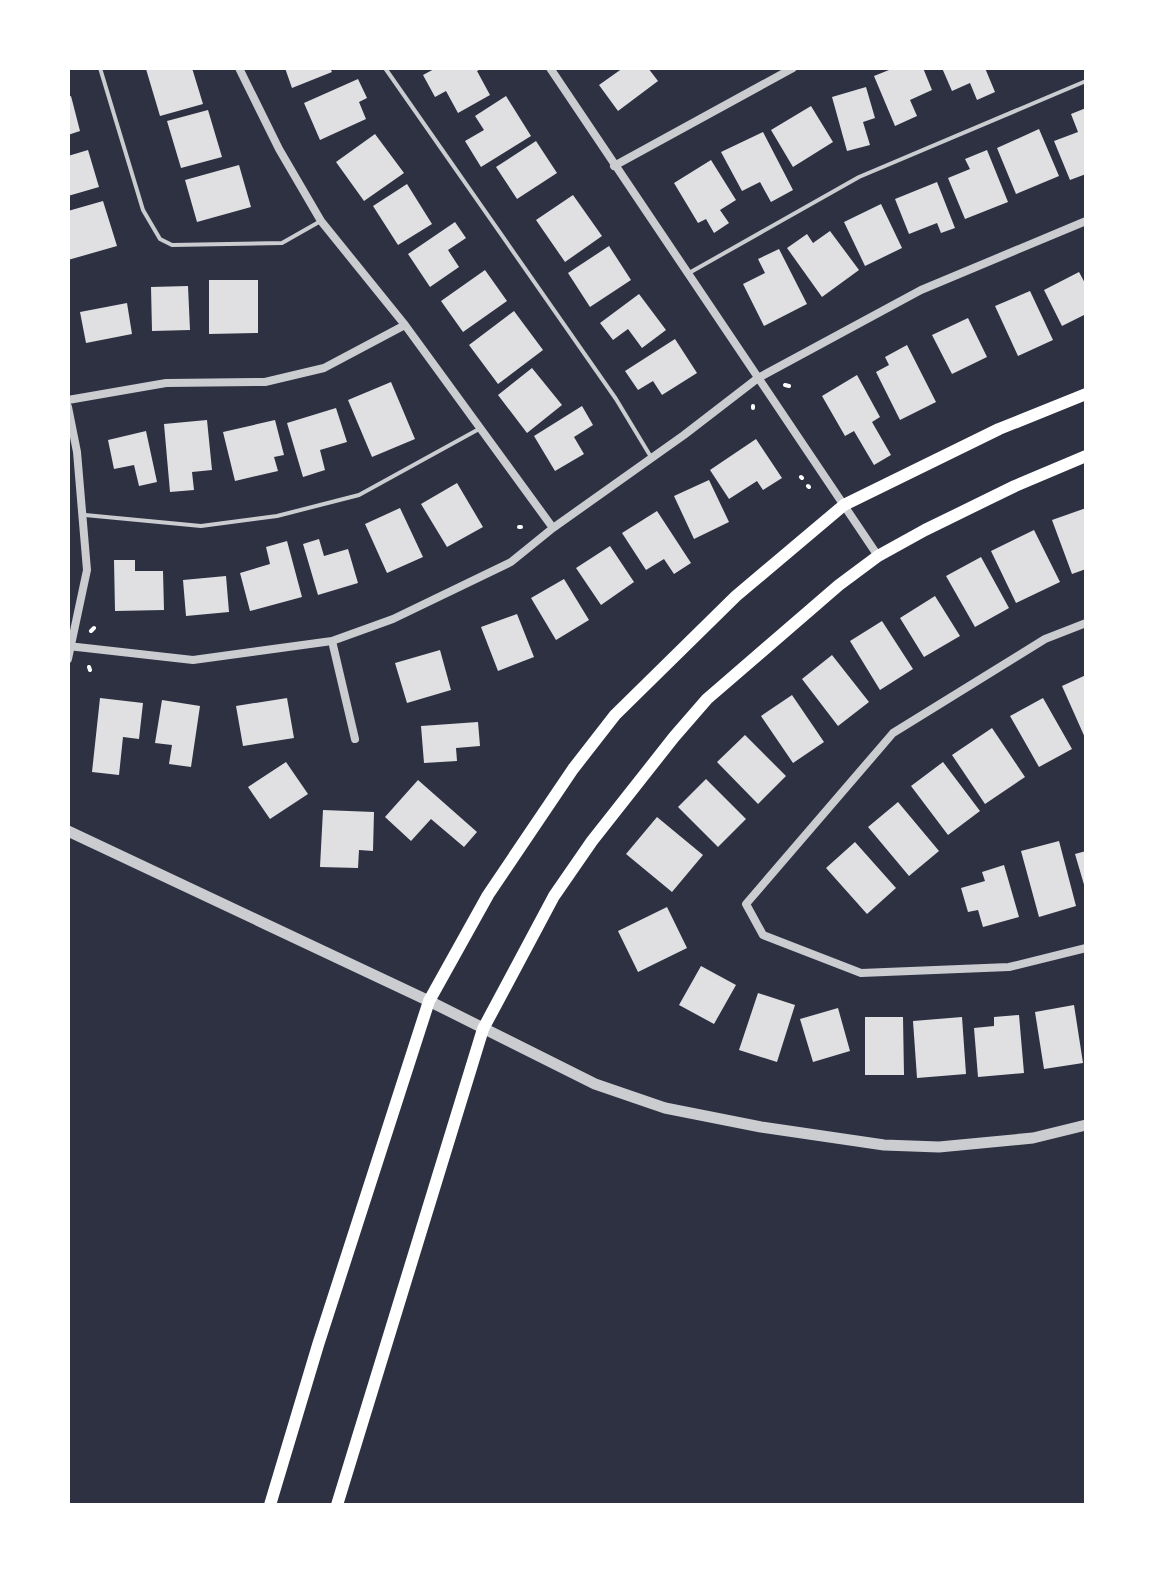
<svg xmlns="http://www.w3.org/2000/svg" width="1154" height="1573" font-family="'Noto Sans',sans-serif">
	<rect width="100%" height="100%" fill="#2d3142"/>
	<path fill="#e0e0e3" d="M192,68l11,36 -43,12 -14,-47z
		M285,68h45l2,4 -40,16z
		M436,68h47l-6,3 13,24 -32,18 -12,-22 -11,6 -12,-22z
		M623,68h25l10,13 -40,30 -19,-26z
		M894,68h29l9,22 -22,10 7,16 -22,10 -21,-50z
		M942,68h43l10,24 -18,8 -7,-17 -18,8z
		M358,79l9,19 -8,4 7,17 -46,21 -16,-37z
		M866,87l9,31 -12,4 7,23 -23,6 -15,-54z
		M71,96l9,35 -12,4v-38z
		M506,96l25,40 -50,31 -16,-26 19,-11 -9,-14z
		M811,106l22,36 -40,25 -22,-37z
		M1086,108v66l-16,6 -16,-39 24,-9 -7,-18z
		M208,110l14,47 -41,11 -14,-47z
		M1039,129l20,47 -43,18 -19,-46z
		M763,132l30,58 -22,12 -11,-20 -18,9 -21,-39z
		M375,134l29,39 -40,28 -28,-39z
		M536,141l21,32 -40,26 -21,-32z
		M88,150l11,37 -31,9v-40z
		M987,150l21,52 -43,17 -17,-41 22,-9 -5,-10z
		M711,160l25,40 -16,10 9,13 -15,10 -8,-14 -8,4 -24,-40z
		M239,165l12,42 -54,15 -12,-42z
		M937,182l18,46 -14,5 -4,-10 -28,11 -14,-35z
		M407,184l25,40 -34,21 -25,-39z
		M573,195l29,41 -37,26 -29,-42z
		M103,201l14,45 -49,14v-49z
		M881,204l21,44 -37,18 -21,-44z
		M455,222l11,16 -18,12 11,17 -29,20 -22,-33z
		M830,231l29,39 -37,27 -35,-49 20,-14 6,9z
		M609,246l22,34 -41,27 -22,-34z
		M779,249l28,55 -43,22 -21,-42 22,-11 -7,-14z
		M485,270l22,31 -44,31 -22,-31z
		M1079,272l7,13v29l-24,12 -18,-36z
		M209,280h49v53l-49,1z
		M188,286l2,44 -38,1 -1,-44z
		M1030,291l23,49 -35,16 -23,-50z
		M639,294l27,36 -24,18 -14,-19 -15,11 -13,-17z
		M127,303l5,31 -46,9 -6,-31z
		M514,311l29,39 -45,34 -29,-39z
		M968,318l19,39 -35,17 -20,-39z
		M675,339l22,34 -35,22 -9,-14 -15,9 -13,-19z
		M907,345l29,57 -36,18 -24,-48 13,-7 -4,-8z
		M532,368l30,37 -35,28 -29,-38z
		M857,375l23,42 -8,5 19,33 -17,10 -20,-34 -9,5 -23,-40z
		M391,382l24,57 -43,18 -24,-57z
		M582,406l11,19 -19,12 10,17 -29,17 -21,-35z
		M336,408l11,34 -27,8 5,20 -22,7 -16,-54z
		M207,420l5,50 -20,2 2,18 -24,2 -6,-68z
		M275,420l9,35 -10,2 4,14 -43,10 -12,-49z
		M146,431l11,51 -18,4 -5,-21 -20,4 -6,-29z
		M756,439l26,39 -19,12 -6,-9 -28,18 -19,-29z
		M709,480l20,42 -35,17 -20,-43z
		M457,483l26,44 -36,20 -26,-43z
		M400,508l23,49 -36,16 -22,-49z
		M1086,508v61l-14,5 -20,-54z
		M657,511l34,52 -17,11 -10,-15 -18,11 -24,-37z
		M1034,530l26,52 -44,21 -25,-52z
		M319,539l5,17 24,-7 10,34 -40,12 -15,-51z
		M287,541l15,56 -52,14 -10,-38 30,-9 -4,-17z
		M610,546l24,36 -33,23 -25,-37z
		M981,557l28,51 -34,19 -29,-51z
		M114,560h21v11h28l1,39 -49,1z
		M226,576l3,36 -43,4 -3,-36z
		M564,579l25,41 -33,20 -25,-42z
		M935,596l25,40 -36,21 -24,-39z
		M517,614l17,43 -36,14 -17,-44z
		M882,621l31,48 -33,21 -30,-49z
		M440,650l11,40 -44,13 -12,-40z
		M832,655l37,47 -31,24 -36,-47z
		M1086,675v65l-24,-54z
		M792,695l32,47 -31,21 -32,-47z
		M100,698l43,5 -4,36 -16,-2 -4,38 -27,-3z
		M287,698l7,40 -51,8 -7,-40z
		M1043,698l29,51 -33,18 -29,-51z
		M162,700l38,6 -9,61 -22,-3 3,-19 -17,-2z
		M478,722l2,24 -24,2 1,13 -33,2 -3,-37z
		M992,728l33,49 -40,27 -33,-49z
		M745,735l41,41 -28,28 -41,-42z
		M286,762l22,32 -38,25 -22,-32z
		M943,762l37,49 -32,24 -37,-49z
		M706,779l40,40 -28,28 -40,-40z
		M418,780l59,52 -13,15 -33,-28 -20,22 -26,-24z
		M898,802l41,49 -30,25 -41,-49z
		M323,810l51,2 -1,39 -14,-1 -1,18 -38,-1z
		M657,817l46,38 -31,37 -46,-38z
		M1059,841l17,65 -37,11 -18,-66z
		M855,842l41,46 -29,26 -41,-46z
		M1086,851v37h-1l-10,-34z
		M1004,865l15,52 -36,10 -5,-17 -10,2 -7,-24 24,-7 -3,-9z
		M667,907l20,41 -49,24 -20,-41z
		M701,966l35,19 -22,39 -35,-19z
		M758,993l37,12 -18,57 -38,-12z
		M1074,1005l9,58 -39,6 -9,-57z
		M838,1008l12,43 -37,11 -13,-43z
		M1019,1015l5,58 -46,4 -4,-49 20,-2v-9z
		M865,1017h38l1,58h-39z
		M962,1017l4,57 -49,4 -4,-57z"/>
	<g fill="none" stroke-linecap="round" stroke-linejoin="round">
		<path stroke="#fff" stroke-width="4" d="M785,385l4,1
			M753,408v-2
			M801,477l1,1
			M808,486l1,1
			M519,527h2
			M91,631l3,-3
			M89,667l1,3"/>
		<path stroke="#caccd0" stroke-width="4" d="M100,68l43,142 17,29 12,6 110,-2 37,-21
			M385,68l231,331 35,58
			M689,273l170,-96 227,-96
			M85,515l116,11 76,-10 82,-21 120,-66"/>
		<path stroke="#caccd0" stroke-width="8" d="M239,68l40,81 42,72 84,104 148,203
			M550,68l328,488
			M614,166l179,-98
			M68,400l98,-17 99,-1 59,-14 81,-43
			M68,407l9,45 10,118 -19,89
			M1086,623l-41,16 -152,94 -147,171 17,31 98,38 148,-6 77,-19
			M332,641l23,98
			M68,646l125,14 139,-19 61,-22 118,-57 42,-34 131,-93 74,-57 163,-88 165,-69"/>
		<path stroke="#caccd0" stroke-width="11" d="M68,831l361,170 166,83 70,24 96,19 123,18 55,2 94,-9 53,-13"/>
		<path stroke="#fff" stroke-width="12" d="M270,1505l48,-160 111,-344 59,-106 85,-126 42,-54 121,-119 108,-91 155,-76 87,-35
			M337,1505l146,-476 71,-133 38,-55 82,-104 33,-38 132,-114 39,-29 47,-26 90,-44 71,-30"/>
	</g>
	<rect width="1154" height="1573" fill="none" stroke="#ffffff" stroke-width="140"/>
</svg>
